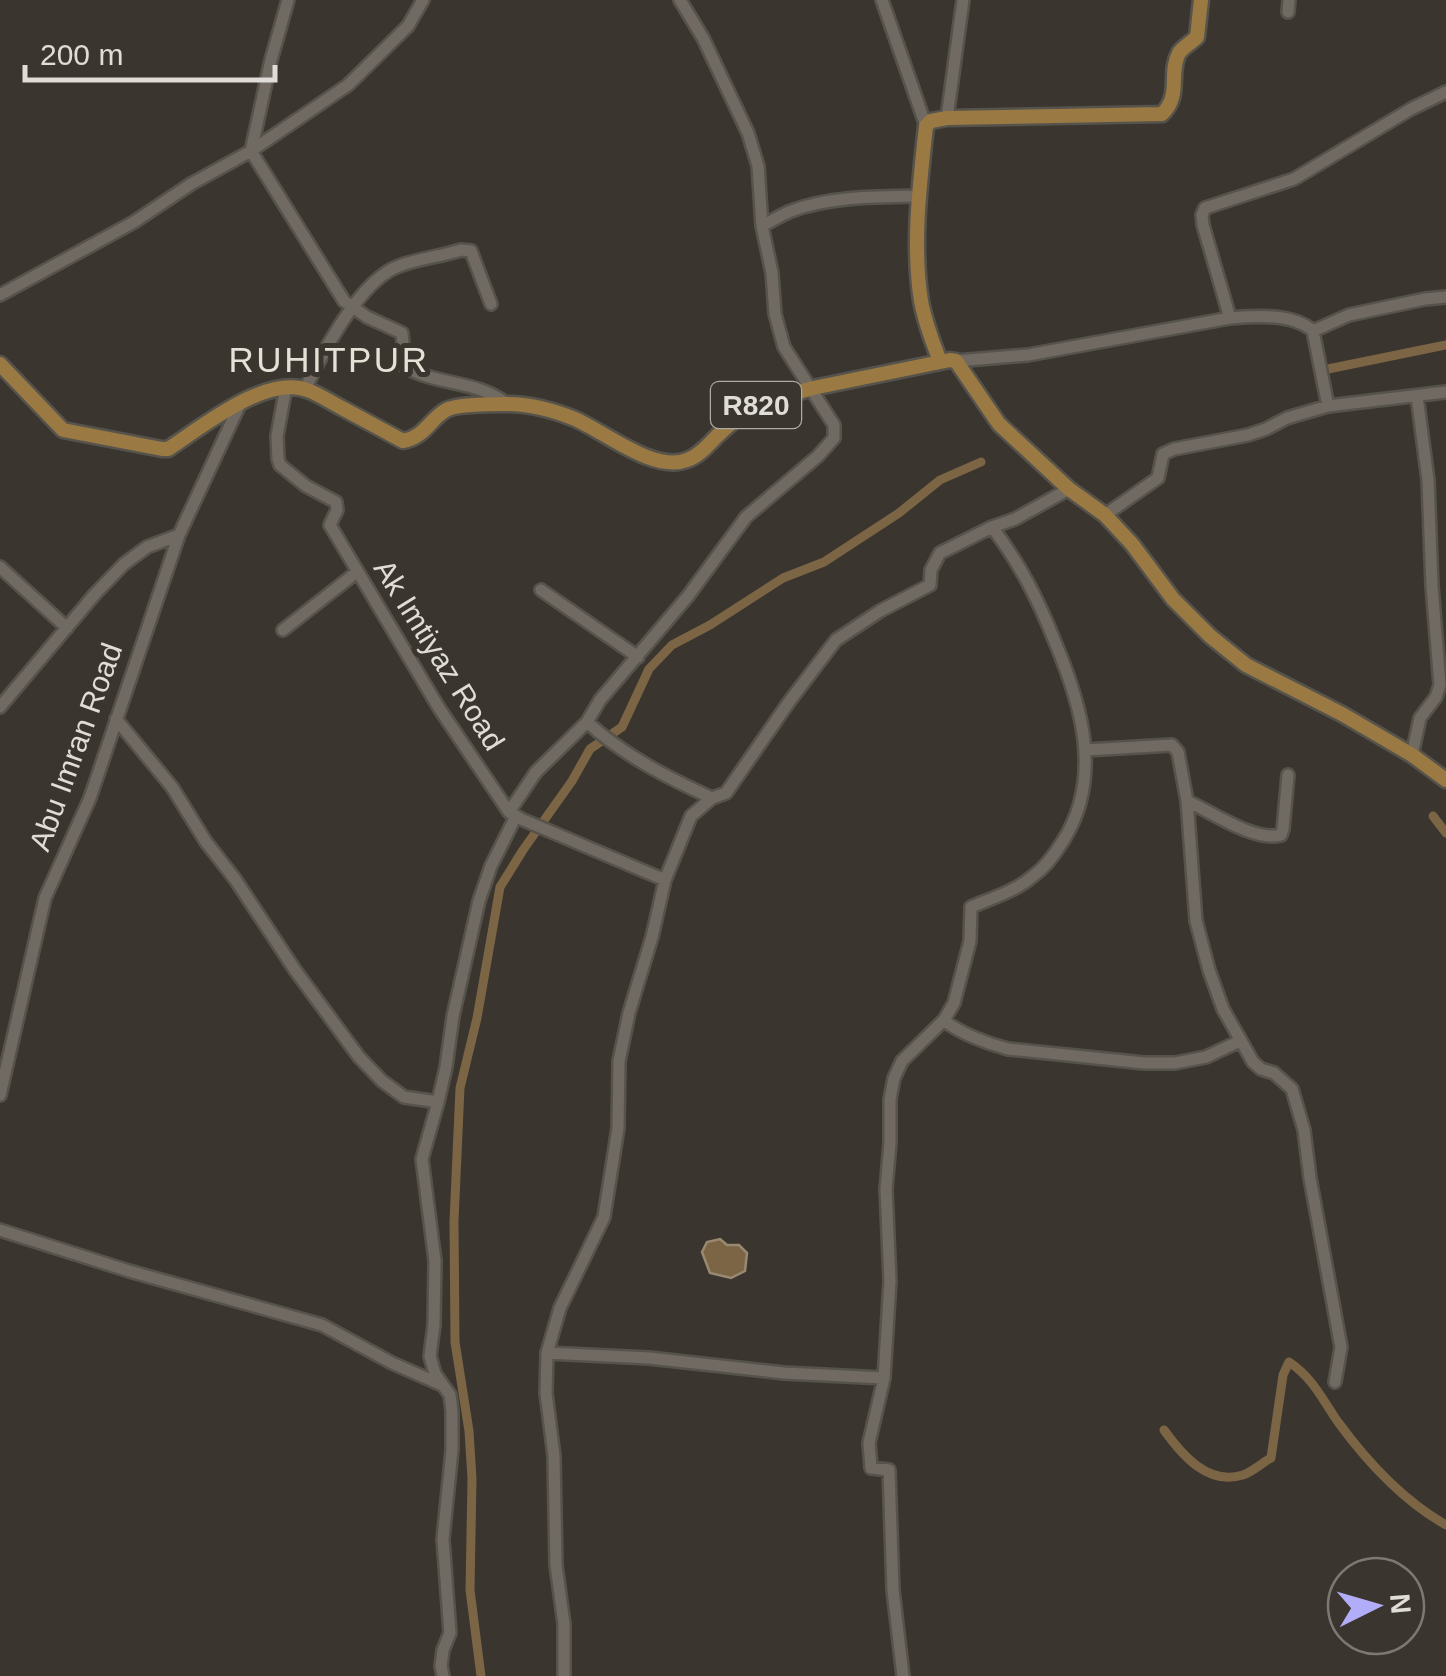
<svg xmlns="http://www.w3.org/2000/svg" width="1446" height="1676" font-family="Arial,sans-serif">
	<rect width="100%" height="100%" fill="#3a352e"/>
	<path fill="#7b6545" stroke="#998971" stroke-width="2.5" d="M720,1239l7,6h12l8,8 -2,18 -14,7 -21,-5 -8,-21 5,-10z"/>
	<g fill="none" stroke-linecap="round" stroke-linejoin="round">
		<path stroke="#7b6545" stroke-width="9" d="M1323,370l123,-25
			M1433,816l13,17
			M1164,1430c18,25 44,56 79,45 9,-3 19,-12 28,-17l12,-83 6,-13c24,16 33,37 49,60 30,41 64,78 108,103
			M481,1676l-11,-86 2,-111 -3,-48 -14,-89 -1,-121 6,-133 17,-70 23,-131 23,-37 49,-69 18,-32 32,-22 27,-58 23,-24 38,-20 73,-47 41,-16 75,-49 41,-33 41,-18"/>
		<g stroke="#56534c" stroke-width="16">
			<path id="minor" d="M288,0l-17,60 -20,91 93,150 23,16 35,16 3,34c34,19 72,13 102,37
				M882,0l44,126
				M1288,12l1,-12
				M947,118l16,-118
				M762,226c10,-5 19,-11 29,-15 39,-15 86,-14 128,-15
				M0,295l134,-73 57,-38 60,-33 97,-66 60,-59 15,-26
				M1230,318l-27,-93 -1,-10 3,-7 89,-29 117,-70 35,-17
				M1313,331l36,-16 76,-16 21,-2
				M956,361l72,-6 202,-37c26,-2 63,-5 83,13l15,75
				M286,387l-9,49 1,23 2,6 26,21 30,16 1,8 -7,15 109,183 70,104 12,7 144,61
				M305,389c18,-37 55,-109 94,-123 18,-7 43,-10 62,-16l10,1 20,53
				M1105,515l53,-37 5,-24 11,-5 74,-14 18,-6 21,-11 41,-12 118,-14
				M0,567l67,61
				M541,590l97,67
				M283,630l74,-58
				M0,707l95,-113 29,-30 23,-17 32,-12
				M116,719l56,68 34,55 29,37 60,91 64,87 23,24 22,16 34,5 -16,57 13,102 -1,64 -4,31 5,18 15,21 2,16v39l-9,89 7,94 -7,17 -2,16 2,10
				M587,722c36,33 81,56 125,76
				M1086,750l86,-5 6,7 9,49 9,120 13,49 14,39 30,53 8,7 13,4 18,16 12,41 6,48 31,169 -6,35
				M1412,755l8,-37 16,-21 4,-12 -8,-99 -4,-106 -11,-84
				M1187,801c25,11 67,41 94,34l2,-6 5,-54
				M509,812l27,-40 51,-50 13,-22 88,-104 58,-79 72,-61 16,-18v-13l-50,-78 -9,-33 -3,-41 -10,-47 -4,-60 -10,-33 -45,-95 -23,-38
				M944,1020c14,13 45,24 64,29l136,14h31l31,-6 34,-16
				M0,1095l45,-197 45,-100 89,-263 61,-131
				M438,1102l8,-35 7,-51 26,-115 12,-35 25,-50
				M0,1230l129,41 193,54 70,38 50,22
				M547,1353l102,5 135,15 100,5 -15,65 2,25 18,2 4,120 10,86
				M884,1378l6,-97 -4,-92 4,-46v-44l4,-21 8,-17 42,-41 10,-17 16,-62 1,-34c21,-9 45,-16 62,-31 13,-9 22,-22 30,-35 40,-63 19,-135 -8,-199 -17,-43 -35,-78 -63,-115
				M564,1676v-52l-8,-59 -2,-109 -8,-63 1,-40 13,-45 44,-91 14,-89 1,-67 10,-48 23,-76 13,-57 26,-64 21,-18 14,-5 63,-91 47,-62 44,-29 50,-26 1,-15 9,-17 52,-26 23,-8 54,-30"/>
		</g>
		<g stroke="#56534c" stroke-width="19">
			<path id="major" d="M940,361c-8,-20 -15,-39 -19,-60 -9,-58 -1,-118 5,-175l5,-5 16,-3 215,-4c20,-19 6,-41 17,-61 4,-6 13,-11 18,-16l4,-37
				M0,364l63,66 99,19h6c34,-22 97,-74 139,-59 12,4 23,12 35,18 20,11 41,22 61,33 22,-4 27,-22 43,-31 10,-6 48,-6 61,-6 23,0 46,6 68,15 30,13 79,54 112,41 12,-4 21,-15 30,-24 13,-12 26,-24 42,-33l54,-15 137,-28 6,1 43,63 70,65 36,26 27,29 41,55 37,37 36,29 96,49 70,41 34,25"/>
		</g>
		<use href="#minor" stroke="#706a62" stroke-width="11"/>
		<use href="#major" stroke="#9a7a42" stroke-width="14"/>
	</g>
	<g text-anchor="middle" stroke-width="10" stroke-linejoin="round" paint-order="stroke">
		<rect fill="#3a352e" stroke="#aeaba5" stroke-width="2.5" x="711" y="382" width="90" height="46" rx="8"/>
		<g font-size="28" font-weight="bold" fill="#e0ddd8">
			<text x="756" y="415">R820</text>
		</g>
		<g font-size="30" fill="#e0ddd8" stroke="#3a352e">
			<text transform="translate(439 655) rotate(58)" y="10">Ak Imtiyaz Road</text>
			<text transform="translate(76 747) rotate(-70)" y="10">Abu Imran Road</text>
		</g>
		<g font-size="35" letter-spacing="2.5" fill="#e6e0d6" stroke="#3a352e">
			<text x="329" y="372">RUHITPUR</text>
		</g>
	</g>
	<g transform="translate(1376 1606) rotate(85)"><circle r="48" fill="#3a352e" stroke="#7c7872" stroke-width="2.5"/>
	<path d="M0-8L18 38L0 25L-18 38Z" fill="#b2adf9"/>
	<text y="-15" font-size="28" font-weight="bold" text-anchor="middle" fill="#e0ddd8">N</text>
	</g>
	<path d="M25 65v15h250v-15" fill="none" stroke="#e0ddd8" stroke-width="5"/>
	<text x="40" y="65" font-size="30" fill="#e0ddd8" stroke="#3a352e" stroke-width="8" paint-order="stroke">200 m</text>
</svg>
